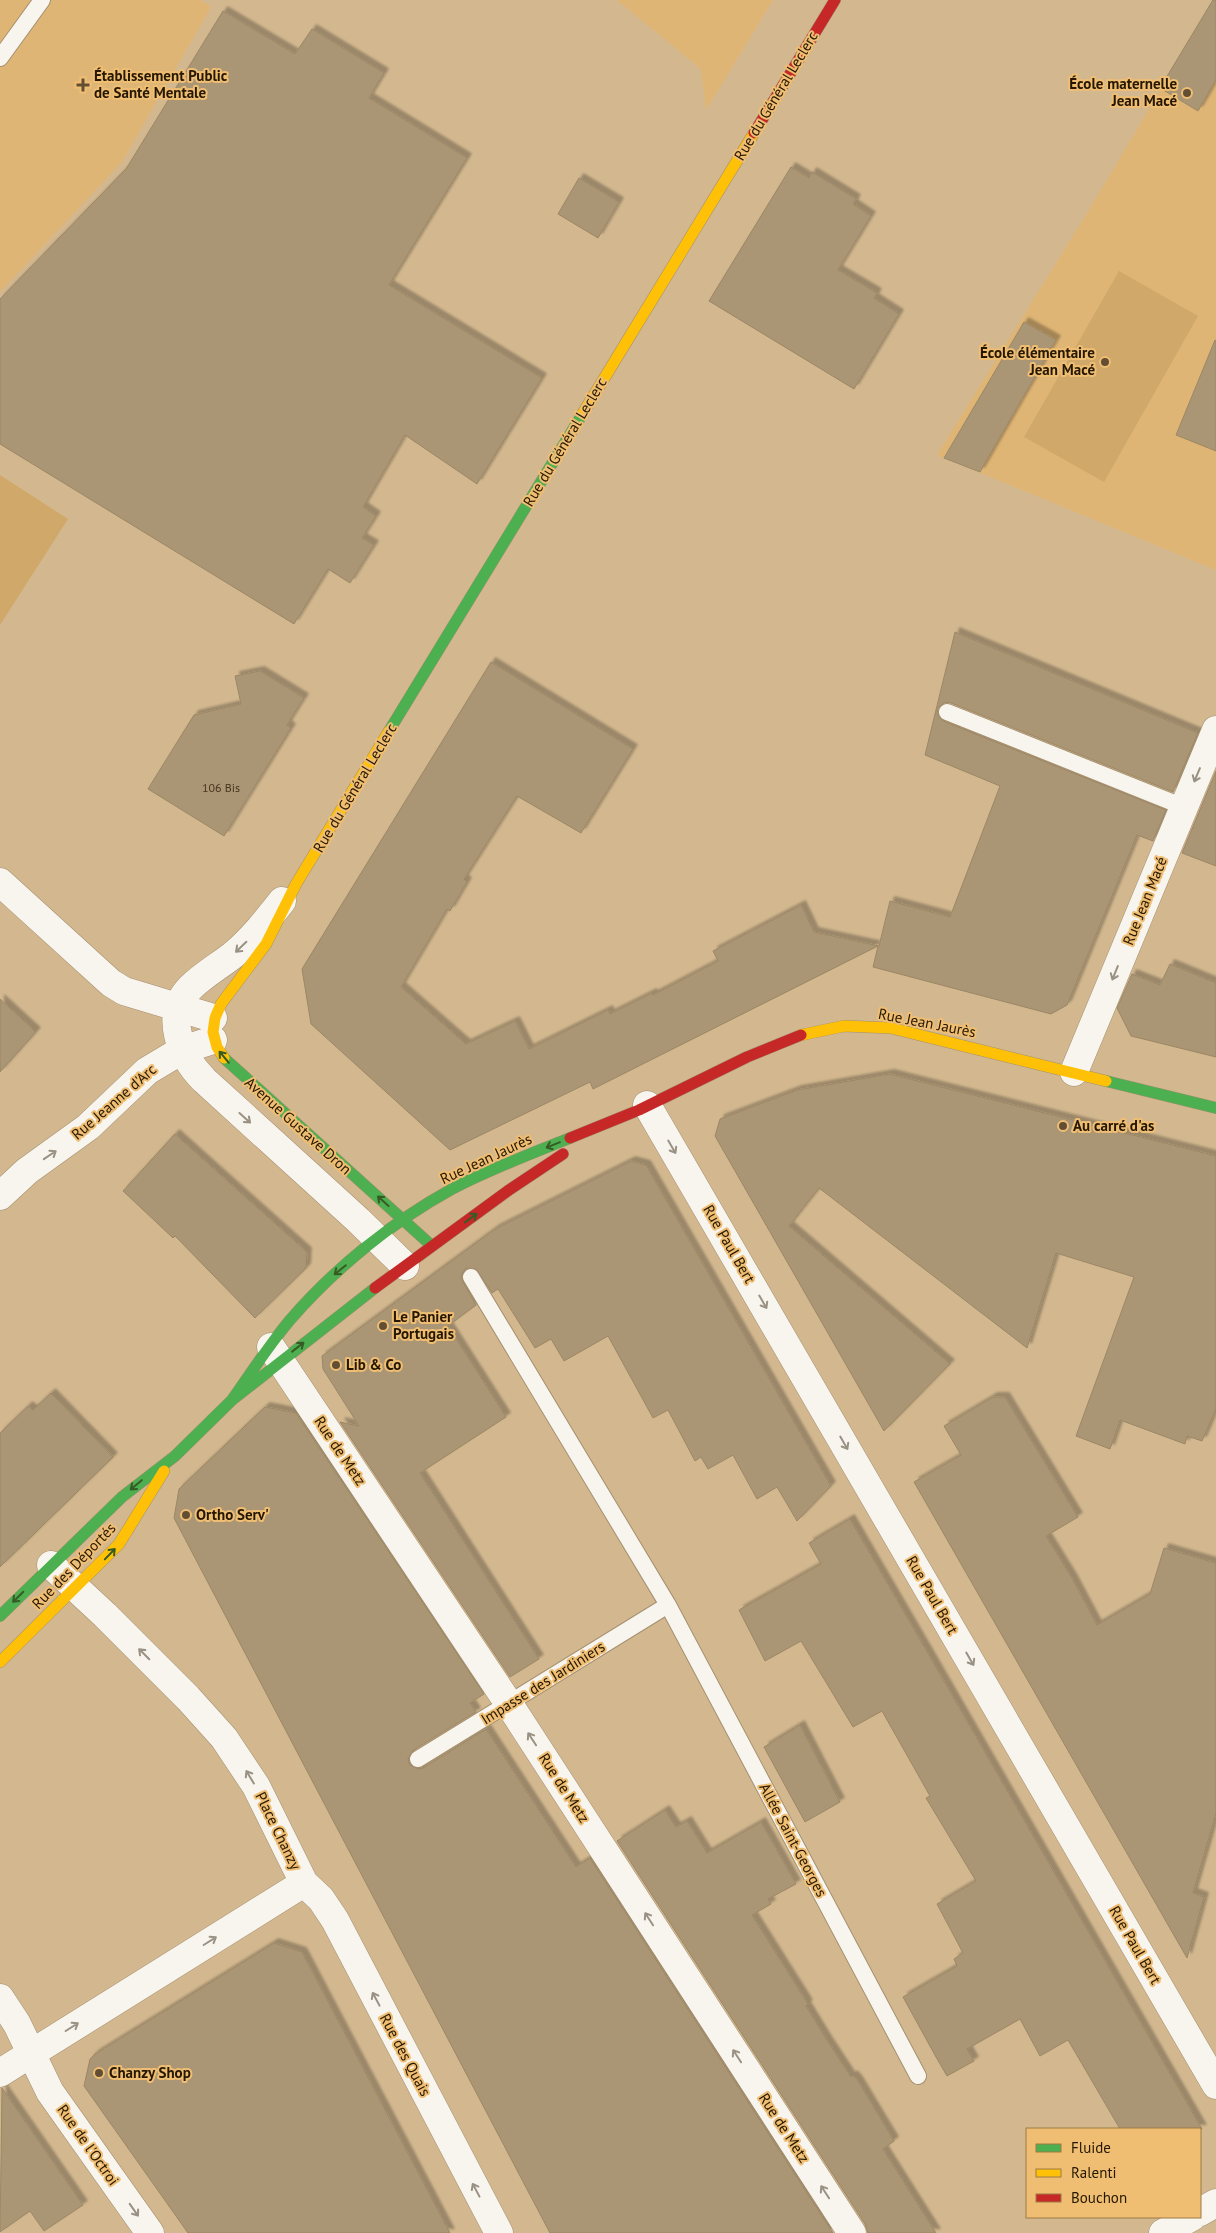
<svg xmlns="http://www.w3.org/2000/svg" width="1216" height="2233" font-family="'PT Sans',sans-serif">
	<defs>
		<filter id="shadow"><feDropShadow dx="4.5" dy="-4.5" stdDeviation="1" flood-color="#0004"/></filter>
	</defs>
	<rect width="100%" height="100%" fill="#d3b88f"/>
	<path fill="#dfb575" d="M0,0h201l10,7 -89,155 -122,130z
		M617,0h156l-67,110 -5,-41z
		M1214,0h2v570l-279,-115 152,-245z"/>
	<path fill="#cfa86a" d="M1119,271l79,45 -94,166 -80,-45z
		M0,475l68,44 -68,106z"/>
	<path fill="#aa9574" stroke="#9c8765" filter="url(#shadow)" d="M1213,0h3v80l-18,31 -38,-23z
		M223,11l72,43 17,-25 72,44 -15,25 98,60 -78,127 153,93 -65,106 -72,-49 -42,72 13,9 -14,22 12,7 -24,38 -22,-14 -34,55 -294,-180v-145l126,-130z
		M791,167l18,11 3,-6 44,27 -3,5 18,12 -33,54 39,23 -3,5 25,16 -45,75 -145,-88z
		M579,178l40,24 -21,36 -40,-24z
		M1024,322l32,18 -76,132 -36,-14z
		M1215,340l1,1v110l-40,-16z
		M955,632l243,101 -25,59 -222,-89 -6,-1 -7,6 -1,6 6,7 223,89 -13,31 -16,-6 -70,170 -16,9 -178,-47 5,-21 -285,143 -3,-7 -140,68 -139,-126 -9,-55 189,-307 142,87 -52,84 -64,-37 -53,83 3,3 -17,29 -3,-2 -46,78 65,57 49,-23 14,28 79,-39 2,4 42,-21 1,2 65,-34 -5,-10 88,-46 13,27 65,14 11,-45 60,16 50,-131 -75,-31z
		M260,671l44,27 -17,27 4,3 -67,108 -76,-47 46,-74 47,-11 -6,-28z
		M1216,771v95l-34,-13z
		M1170,964l46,19v74l-85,-21 -14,-28 15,-34 28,11z
		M0,999l36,33 -36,40z
		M890,1074l326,82v253l-14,32 -15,-5 -2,8 -65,-24 -10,29 -34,-13 58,-159 -78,-24 -29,95 -208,-160 -30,38 161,138 -66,67 -169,-295 5,-17 77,-29z
		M175,1134l132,118 -1,16 -51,50 -80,-82 -2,2 -50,-47z
		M631,1161l15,4 185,321 -34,35 -20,-34 -20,12 -24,-44 -25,14 -7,-12 -6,4 -27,-51 -15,8 -45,-82 -44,25 -13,-22 -16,9 -37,-59 -6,4 -16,-24 -10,-1 -4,5 -1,5 15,27 -28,21 58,91 -86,56 119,186 -29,18 -170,-255 19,4 -36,-57 -1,-13 173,-127z
		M51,1393l62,64 -113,110v-134l28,-27 5,4z
		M993,1397h12l73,120 -32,19 26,42 25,47 53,-31 14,-46 52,15v250l-23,80 11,4 -17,61 -273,-476 47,-27 -17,-29z
		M265,1407l31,6 188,281 -14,9 6,9 -64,39 -4,8 2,6 8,4 5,-1 63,-39 90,138 14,-9 243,375h-283l-376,-715 5,-29z
		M850,1519l79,136 273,474h-82l-52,-89 -28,16 -20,-37 -53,30 7,12 -27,15 -11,-19 -33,-60 54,-31 -3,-7 9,-6 -26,-49 39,-23 -50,-83 4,-2 -48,-85 -29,16 -52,-86 -36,20 -26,-51 82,-46 -12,-21z
		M800,1725l40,77 -35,20 -41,-75z
		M665,1810l11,17 11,-6 20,32 54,-31 35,62 -28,15 3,5 -19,11 56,89 -2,2 22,36 23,35 2,-2 5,6 36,60 -11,8 53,84h-68l-3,-9 -248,-383z
		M274,1943l28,9 148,281h-262l-104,-147 6,-27 5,-5z
		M2,2088l81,117 -39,26 -14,-20 -30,21z"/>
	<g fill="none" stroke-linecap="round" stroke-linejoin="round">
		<g stroke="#a5906f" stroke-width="18">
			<path id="lane" d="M0,58l42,-58
				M947,712l237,95
				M471,1277l197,328 250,471
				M418,1759l250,-154"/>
		</g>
		<g stroke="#a5906f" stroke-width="29">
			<path id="street" d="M0,882l111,101 13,8 89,27
				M282,901c-15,19 -30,38 -49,54 -14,11 -30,20 -43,33 -27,28 -9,69 14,92l154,140 47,46
				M1074,1072l142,-342
				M647,1105l569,980
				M0,1196l27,-25 61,-44 59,-56 35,-21 31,-10
				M271,1347l238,357 343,529
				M51,1565l54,50 83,83 36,40 32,48 48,97 17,16 14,21 164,313
				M0,1998l17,26 33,68 100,141
				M0,2073l304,-190
				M1200,2212l16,-9
				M1163,2233l29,-16"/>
		</g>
		<g stroke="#a5906f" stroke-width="12">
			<path id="fast" d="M389,731l194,-318
				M224,1058l208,188
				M1106,1081l110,27
				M232,1400c19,-27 37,-55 58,-80 45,-52 102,-98 162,-131 38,-20 78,-35 118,-51
				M0,1616l122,-119 53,-41 57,-56 143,-112"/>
		</g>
		<g stroke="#a5906f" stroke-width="12">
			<path id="slow" d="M583,413l171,-280
				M801,1035l43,-9 47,2 215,53
				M224,1058l-7,-11 -4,-15 2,-14 6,-14 45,-60 30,-60 93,-153
				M0,1662l119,-118 45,-73"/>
		</g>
		<g stroke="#a5906f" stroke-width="12">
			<path id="jam" d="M754,133l81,-133
				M570,1138l69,-28 108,-53 54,-22
				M375,1288l134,-98 54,-36"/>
		</g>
		<use href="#lane" stroke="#f8f4ee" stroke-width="16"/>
		<use href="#street" stroke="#f8f4ee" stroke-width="28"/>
		<use href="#fast" stroke="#4caf50" stroke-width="11"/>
		<use href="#slow" stroke="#ffc107" stroke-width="11"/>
		<use href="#jam" stroke="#c62828" stroke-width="11"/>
	</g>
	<defs><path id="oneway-shaft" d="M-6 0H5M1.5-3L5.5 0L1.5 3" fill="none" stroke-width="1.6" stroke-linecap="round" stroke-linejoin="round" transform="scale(1.25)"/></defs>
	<g stroke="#999183">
		<use href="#oneway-shaft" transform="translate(1197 775) rotate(113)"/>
		<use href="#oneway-shaft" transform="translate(241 947) rotate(136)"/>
		<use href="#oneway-shaft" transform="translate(1115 973) rotate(112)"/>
		<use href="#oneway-shaft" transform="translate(245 1118) rotate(42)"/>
		<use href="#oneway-shaft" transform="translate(672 1147) rotate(60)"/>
		<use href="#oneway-shaft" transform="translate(50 1155) rotate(-34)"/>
		<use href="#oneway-shaft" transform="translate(763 1302) rotate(60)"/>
		<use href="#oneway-shaft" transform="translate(844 1443) rotate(60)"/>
		<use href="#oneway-shaft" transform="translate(144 1654) rotate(-135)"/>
		<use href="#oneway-shaft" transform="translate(970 1659) rotate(60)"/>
		<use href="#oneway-shaft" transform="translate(532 1739) rotate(-123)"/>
		<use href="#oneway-shaft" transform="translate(250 1777) rotate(-121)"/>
		<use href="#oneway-shaft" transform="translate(649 1919) rotate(-123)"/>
		<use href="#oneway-shaft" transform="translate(210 1941) rotate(-32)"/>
		<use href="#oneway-shaft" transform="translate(376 1999) rotate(-118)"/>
		<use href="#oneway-shaft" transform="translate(72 2027) rotate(-32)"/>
		<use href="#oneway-shaft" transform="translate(737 2056) rotate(-123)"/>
		<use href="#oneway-shaft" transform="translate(476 2190) rotate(-118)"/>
		<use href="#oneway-shaft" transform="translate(825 2192) rotate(-123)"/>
		<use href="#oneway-shaft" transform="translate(134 2210) rotate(55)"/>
	</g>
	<g stroke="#375b25">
		<use href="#oneway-shaft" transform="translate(224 1057) rotate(-130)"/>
		<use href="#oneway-shaft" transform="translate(553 1145) rotate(158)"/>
		<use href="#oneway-shaft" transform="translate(383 1201) rotate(-138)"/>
		<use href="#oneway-shaft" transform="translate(471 1218) rotate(-36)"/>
		<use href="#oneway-shaft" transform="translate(340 1270) rotate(141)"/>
		<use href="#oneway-shaft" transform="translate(298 1347) rotate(-38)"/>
		<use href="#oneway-shaft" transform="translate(136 1485) rotate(140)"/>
		<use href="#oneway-shaft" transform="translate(110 1554) rotate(-46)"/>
		<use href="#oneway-shaft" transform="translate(18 1597) rotate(135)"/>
	</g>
	<g fill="#624f33" stroke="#efbe73" stroke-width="2">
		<path d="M80.5 77.5h5v5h5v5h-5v5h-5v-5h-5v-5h5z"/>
		<circle cx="1187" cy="93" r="5"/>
		<circle cx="1105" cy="362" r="5"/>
		<circle cx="1063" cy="1126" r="5"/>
		<circle cx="383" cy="1326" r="5"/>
		<circle cx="336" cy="1365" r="5"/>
		<circle cx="186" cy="1515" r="5"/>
		<circle cx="99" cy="2073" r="5"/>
	</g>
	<g text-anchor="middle" stroke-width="4" stroke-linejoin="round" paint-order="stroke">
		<g font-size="12" fill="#46361e">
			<text x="221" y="792">106 Bis</text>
		</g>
		<g font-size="15" font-weight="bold" fill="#251701" stroke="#efbe73" text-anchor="start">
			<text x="94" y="81">Établissement Public<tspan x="94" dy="17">de Santé Mentale</tspan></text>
			<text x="1177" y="89" text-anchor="end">École maternelle<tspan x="1177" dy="17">Jean Macé</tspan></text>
			<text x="1095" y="358" text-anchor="end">École élémentaire<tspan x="1095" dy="17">Jean Macé</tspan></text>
			<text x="1073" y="1131">Au carré d'as</text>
			<text x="393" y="1322">Le Panier<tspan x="393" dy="17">Portugais</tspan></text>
			<text x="346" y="1370">Lib &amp; Co</text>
			<text x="196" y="1520">Ortho Serv'</text>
			<text x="109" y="2078">Chanzy Shop</text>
		</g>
		<g font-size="15" fill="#251701" stroke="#efbe73">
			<text transform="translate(776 96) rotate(-59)" y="5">Rue du Général Leclerc</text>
			<text transform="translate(565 442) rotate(-59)" y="5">Rue du Général Leclerc</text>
			<text transform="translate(355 788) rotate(-59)" y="5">Rue du Général Leclerc</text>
			<text transform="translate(1145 901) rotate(-68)" y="5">Rue Jean Macé</text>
			<text transform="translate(927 1023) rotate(11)" y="5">Rue Jean Jaurès</text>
			<text transform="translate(114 1102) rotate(-41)" y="5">Rue Jeanne d'Arc</text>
			<text transform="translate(298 1126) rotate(42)" y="5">Avenue Gustave Dron</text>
			<text transform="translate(486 1159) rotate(-25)" y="5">Rue Jean Jaurès</text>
			<text transform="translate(729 1244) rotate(60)" y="5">Rue Paul Bert</text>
			<text transform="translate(340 1451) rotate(56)" y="5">Rue de Metz</text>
			<text transform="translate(74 1566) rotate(-46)" y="5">Rue des Déportés</text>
			<text transform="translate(932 1595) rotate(60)" y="5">Rue Paul Bert</text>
			<text transform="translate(543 1683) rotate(-32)" y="5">Impasse des Jardiniers</text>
			<text transform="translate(564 1788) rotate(57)" y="5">Rue de Metz</text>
			<text transform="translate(278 1831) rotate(64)" y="5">Place Chanzy</text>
			<text transform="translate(793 1840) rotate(62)" y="5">Allée Saint-Georges</text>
			<text transform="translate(1135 1945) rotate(60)" y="5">Rue Paul Bert</text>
			<text transform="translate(405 2055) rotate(62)" y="5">Rue des Quais</text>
			<text transform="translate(784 2128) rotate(57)" y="5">Rue de Metz</text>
			<text transform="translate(88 2145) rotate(55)" y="5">Rue de l'Octroi</text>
		</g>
	</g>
	<rect x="1026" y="2128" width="175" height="90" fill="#efbe73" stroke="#9e7b45"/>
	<rect x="1036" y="2144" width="25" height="8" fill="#4caf50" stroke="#9e7b45"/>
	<text x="1071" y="2153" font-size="15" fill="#251701">Fluide</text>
	<rect x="1036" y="2169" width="25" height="8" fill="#ffc107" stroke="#9e7b45"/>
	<text x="1071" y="2178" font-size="15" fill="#251701">Ralenti</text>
	<rect x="1036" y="2194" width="25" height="8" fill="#c62828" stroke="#9e7b45"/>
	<text x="1071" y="2203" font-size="15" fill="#251701">Bouchon</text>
</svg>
